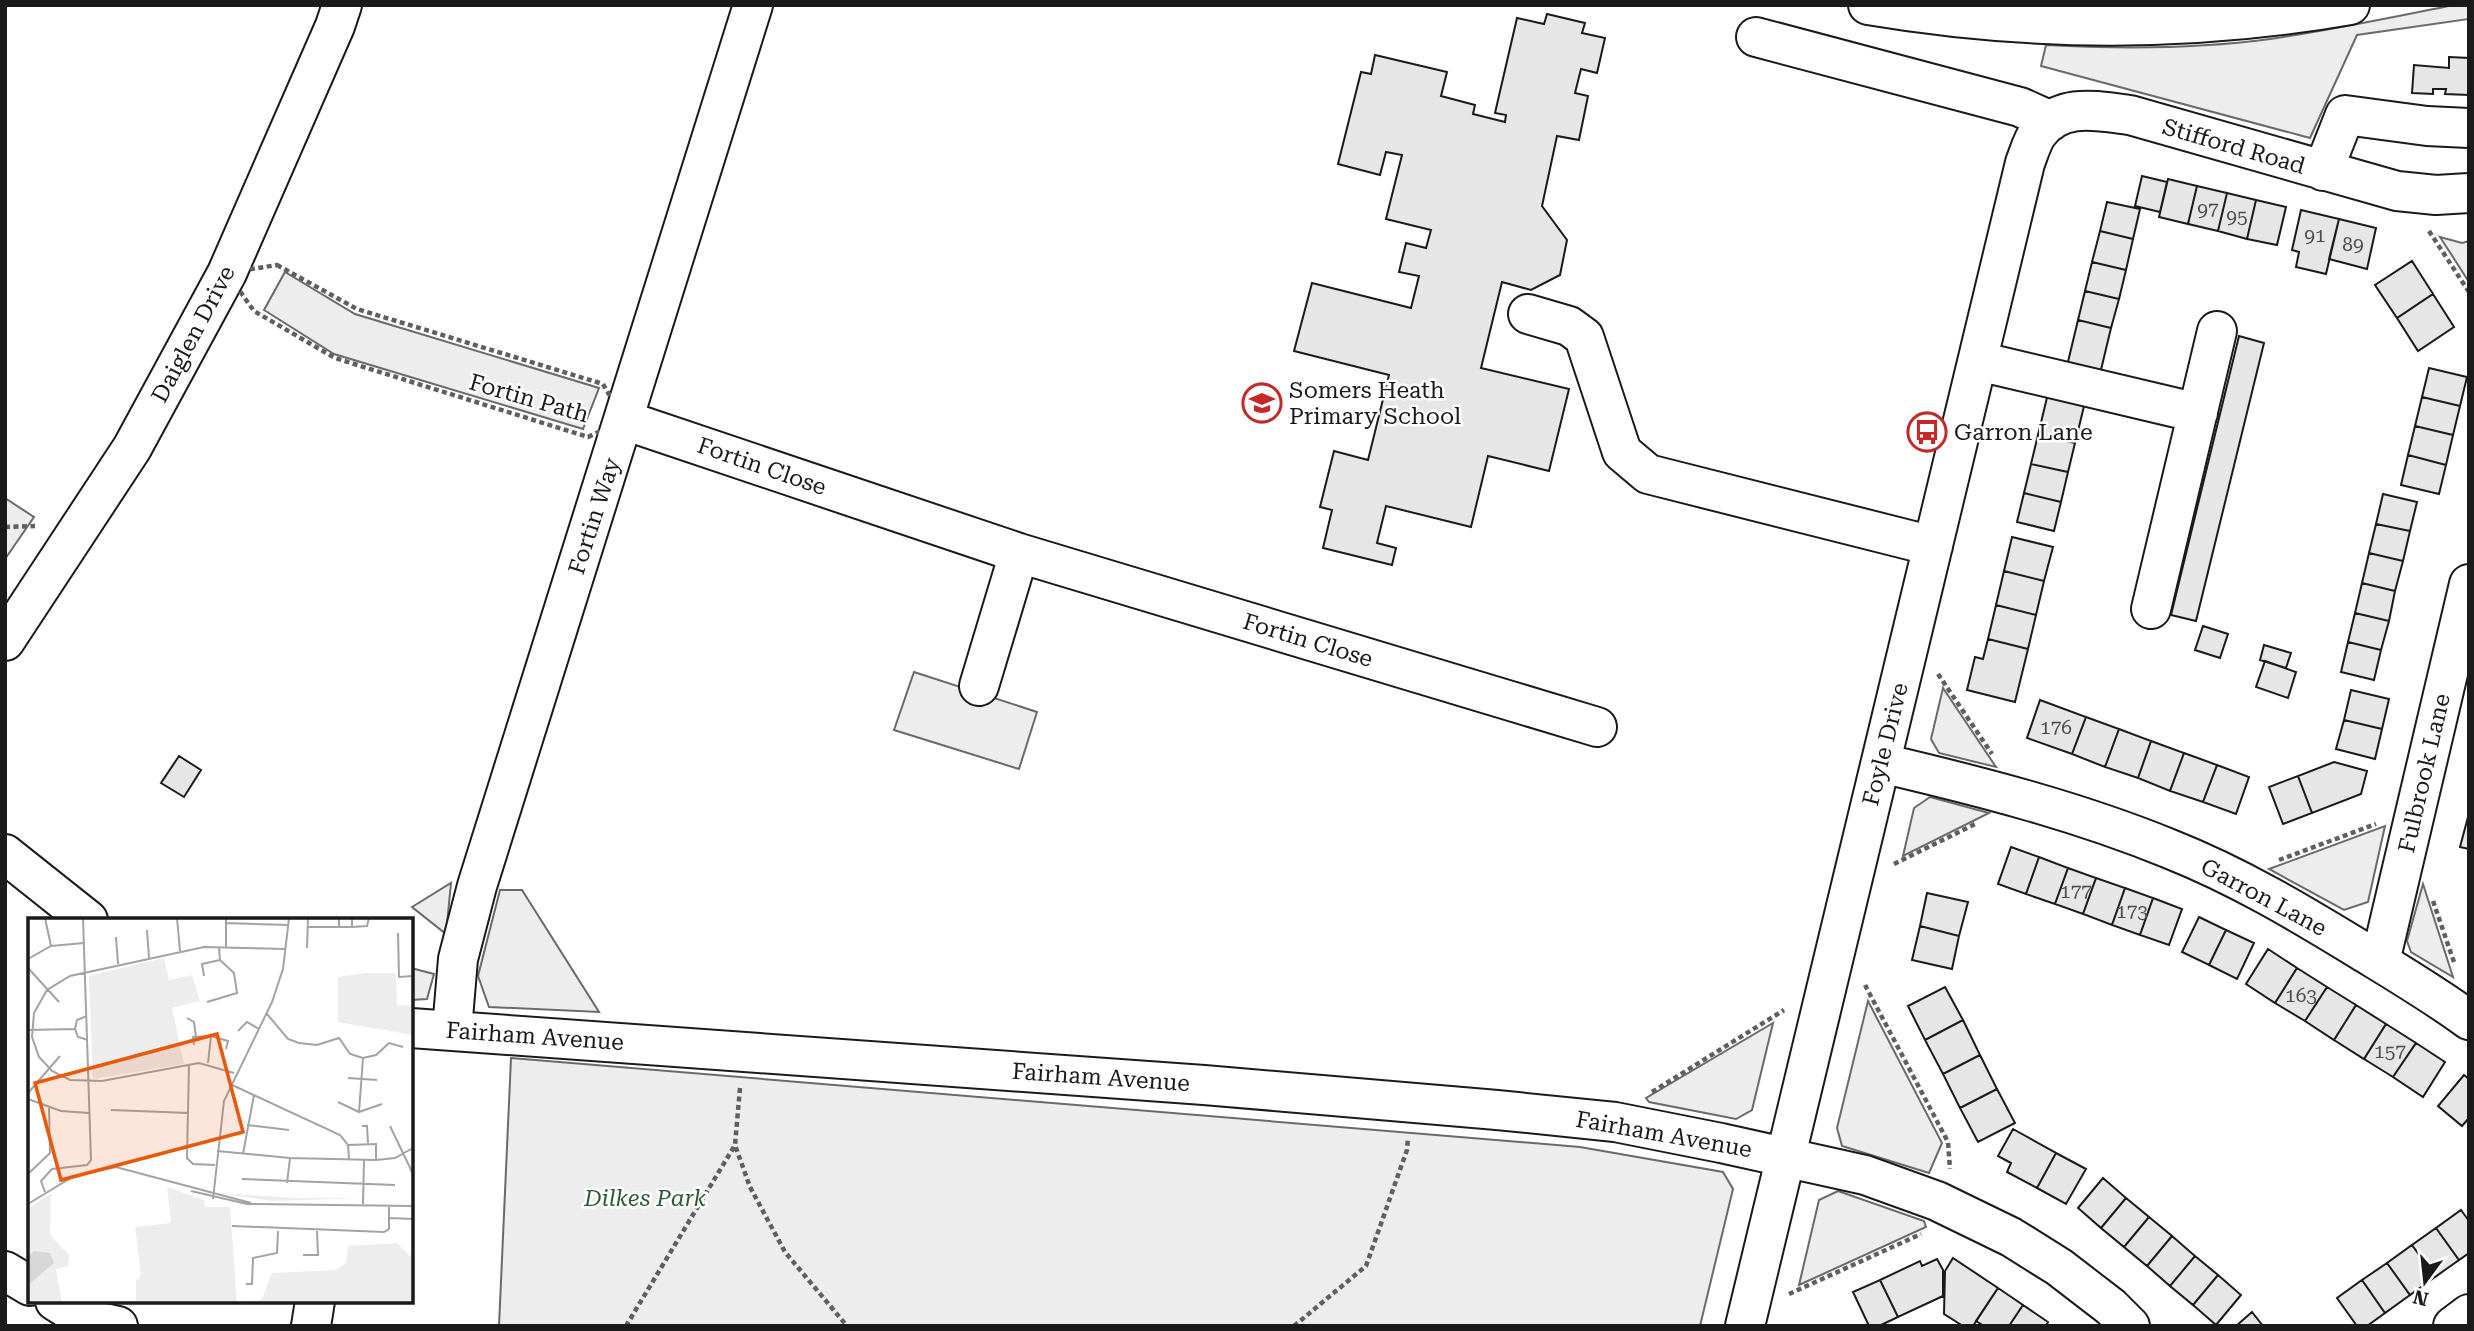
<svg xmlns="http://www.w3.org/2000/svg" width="2474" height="1331" font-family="'Roboto Serif',serif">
	<rect width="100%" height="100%" fill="#fff"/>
	<path fill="#ededed" stroke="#6a6a6a" stroke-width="2" d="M2454,5h15v14l-112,16 -47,103 -269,-72 5,-21c74,4 150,4 224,-6 62,-9 123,-22 184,-34z
		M2440,237l22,6 7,-2v41z
		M285,272l70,42 244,74 -16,41 -249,-75 -70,-44z
		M5,498l29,19 -29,42z
		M914,672l123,40 -18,57 -125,-39z
		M1943,688l53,79 -57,-14 -8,-14z
		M1930,797l59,16 -86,43 11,-48z
		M2385,826l-17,76 -24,8 -75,-41z
		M451,883l-5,51 -34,-27z
		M2423,884l30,93 -42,-25 -4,-11z
		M500,890h22l77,122 -110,-5 -11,-31z
		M411,968l23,6 -7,25 -16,1z
		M1868,1001l74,142 -13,30 -87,-27 -5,-18z
		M1773,1023l-21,87 -16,9 -87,-17 -3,-4z
		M511,1058l1069,89 143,25 10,17 -33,137h-1201z
		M1838,1191l86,30 2,6 -127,58 20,-85z"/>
	<path fill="#e6e6e6" stroke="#1a1a1a" stroke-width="2" d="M1547,14l38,9 -3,10 23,5 -8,35 -16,-4 -6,24 13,3 -9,44 -22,-4 -15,70 25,34 -7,35 -29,15 -29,-8 -21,86 88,21 -20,82 -61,-15 -17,71 -85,-21 -9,37 19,5 -4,17 -69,-17 9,-38 -12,-3 14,-56 34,9 21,-85 -95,-24 18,-68 99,25 8,-32 -20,-4 7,-29 20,5 5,-18 -45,-11 16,-64 -16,-3 -6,23 -42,-11 23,-92 10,2 4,-19 72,17 -6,24 34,9 -2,9 32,8 1,-7 -11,-2 22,-95 27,6z
		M2449,57l20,1v37l-24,-1 1,-5h-13v5l-21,-1 2,-28 35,3z
		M2142,176l25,6 -7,30 -25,-6z
		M2168,179l29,7 -9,38 -29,-7z
		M2197,186l30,7 -9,38 -30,-7z
		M2227,193l29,7 -9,39 -29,-8z
		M2256,200l30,7 -9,38 -30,-6z
		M2107,202l33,7 -7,30 -33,-8z
		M2301,210l38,9 -13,55 -30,-7 3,-15 -7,-2z
		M2339,219l37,9 -9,41 -38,-10z
		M2100,231l33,8 -7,31 -34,-8z
		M2412,261l21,33 -36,24 -22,-33z
		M2092,262l34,8 -7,29 -34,-8z
		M2085,291l34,8 -8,29 -33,-8z
		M2433,294l21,33 -36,24 -21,-33z
		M2078,320l33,8 -11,46 -33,-8z
		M2239,336l25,7 -68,278 -25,-6z
		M2429,368l38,9 -7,29 -38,-9z
		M2050,385l37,9 -12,49 -37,-8z
		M2422,397l38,9 -7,29 -38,-9z
		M2415,426l38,9 -7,30 -38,-10z
		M2038,435l37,8 -7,29 -37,-8z
		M2408,455l38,10 -7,29 -38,-9z
		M2031,464l37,8 -7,30 -37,-9z
		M2024,493l37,9 -7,29 -37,-9z
		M2383,494l34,8 -7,29 -34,-7z
		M2376,524l34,7 -7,30 -34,-8z
		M2012,537l41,10 -9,34 -40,-10z
		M2369,553l34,8 -8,30 -33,-8z
		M2004,571l40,10 -8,34 -40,-10z
		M2362,583l33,8 -6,30 -34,-8z
		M1996,605l40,10 -8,34 -40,-10z
		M2355,613l34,8 -8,29 -33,-8z
		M2203,626l25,8 -8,24 -25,-8z
		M1988,639l40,10 -13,53 -48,-12 8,-33 8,2z
		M2348,642l33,8 -7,30 -33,-8z
		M2264,645l27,8 -5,15 -26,-8z
		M2265,661l31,11 -8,26 -32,-11z
		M2351,690l38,9 -7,30 -38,-9z
		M2040,700l46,17 -14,37 -45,-16z
		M2086,717l33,12 -14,38 -33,-13z
		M2344,720l38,9 -7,30 -39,-10z
		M2119,729l32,12 -13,37 -33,-11z
		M2151,741l33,12 -14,38 -32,-13z
		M2184,753l33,12 -14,37 -33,-11z
		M179,756l22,14 -17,27 -23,-14z
		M2334,762l33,9 -6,23 -49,19 -14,-37z
		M2217,765l32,12 -13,37 -33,-12z
		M2298,776l14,37 -29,11 -14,-37z
		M2468,817h1v32l-9,-2z
		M2011,847l28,10 -13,37 -28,-10z
		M2039,857l29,11 -13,36 -29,-10z
		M2068,868l28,10 -13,36 -28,-10z
		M2096,878l29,10 -13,37 -29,-11z
		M2125,888l28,10 -13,37 -28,-10z
		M1927,893l41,9 -9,34 -39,-10z
		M2153,898l29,11 -13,36 -29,-10z
		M2199,917l27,13 -17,35 -27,-13z
		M1920,926l39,10 -7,33 -40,-9z
		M2226,930l28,13 -17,36 -28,-14z
		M2268,949l29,19 -22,35 -29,-19z
		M2297,968l30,19 -22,34 -30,-18z
		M1945,987l18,33 -38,20 -17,-34z
		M2327,987l29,18 -22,35 -29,-19z
		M2356,1005l30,19 -22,35 -30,-19z
		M1963,1020l17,35 -37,19 -18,-34z
		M2386,1024l30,19 -23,34 -29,-18z
		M2416,1043l29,19 -22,35 -30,-20z
		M1980,1055l17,34 -37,19 -17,-34z
		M2464,1075l5,4v39l-7,8 -24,-20z
		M1997,1089l18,34 -37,19 -18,-34z
		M2013,1129l43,24 -19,35 -30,-16 4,-9 -13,-7z
		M2056,1153l30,16 -20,35 -29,-16z
		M2103,1178l23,20 -25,30 -23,-20z
		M2126,1198l23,19 -25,30 -23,-19z
		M2461,1210l8,11v32l-10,7 -23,-32z
		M2149,1217l23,19 -25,30 -23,-19z
		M2436,1228l23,32 -24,17 -23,-32z
		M2172,1236l23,20 -25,30 -23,-20z
		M2412,1245l23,32 -25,18 -23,-32z
		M2195,1256l23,19 -25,30 -23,-19z
		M1953,1258l45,30 -25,38h-10l-19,-12 1,-43z
		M1937,1259l6,11v26l-45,21 -18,-37 40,-19 2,5z
		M2387,1263l23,32 -25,18 -23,-33z
		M2218,1275l23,20 -25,30 -23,-20z
		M1880,1280l18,37 -19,9h-10l-16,-34z
		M2362,1280l23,33 -18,13h-10l-20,-28z
		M1998,1288l25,17 -14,21h-25l-8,-5z
		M2023,1305l25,17 -2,4h-37z
		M2252,1312l11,14h-27z"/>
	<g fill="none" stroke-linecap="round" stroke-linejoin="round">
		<g stroke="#1a1a1a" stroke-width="42">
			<path id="minor" d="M1756,37l264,70 31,14
				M2323,171l22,-56 82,11 42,2
				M1528,314l41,12 15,11 38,115 26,22 285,72
				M1978,361l220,52
				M624,420l395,133 578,174
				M2151,609l66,-278
				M5,641l127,-193 95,-175 108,-247 7,-21
				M979,686l40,-133
				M1881,763c98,23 196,48 289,86 68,27 130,64 192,102 36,22 73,44 107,69
				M5,854l83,66
				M2380,962l89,-378
				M411,1028l793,57 293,25 118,12 106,21 144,32 72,26 74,36 48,30 52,40 19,19
				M452,1030l6,-71 19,-73 276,-881
				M5,1271l25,15
				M55,1301l27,17 6,-17
				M82,1318l36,8
				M311,1326l4,-25
				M1745,1326l280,-1163c4,-10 7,-22 13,-30 23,-31 59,-22 92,-18l267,76 39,4 33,-2
				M2453,1326l16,-12"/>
		</g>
		<g stroke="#1a1a1a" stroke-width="42">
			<path id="major" d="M1868,5c161,27 322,28 482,0"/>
		</g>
		<path stroke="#5f5f5f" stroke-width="4.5" stroke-dasharray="5 3.5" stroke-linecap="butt" d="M2429,231l40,61
			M277,265l80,44 246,75 21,36 -36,17 -253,-79 -81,-47 -27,-38z
			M5,527l30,-1
			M1938,674l54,80
			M2279,860l97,-36
			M1894,864l83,-41
			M2433,901l22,64
			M1865,985l83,157 2,27
			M740,1088l-5,57 15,42 35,65 62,74
			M1652,1092l132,-82
			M1789,1294l132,-60
			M626,1326l109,-181
			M1294,1326l72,-60 41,-116 1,-12"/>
		<use href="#minor" stroke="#fff" stroke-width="38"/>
		<use href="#major" stroke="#fff" stroke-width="38"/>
	</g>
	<defs>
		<g id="school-ring" transform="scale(2.0125)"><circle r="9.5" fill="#fff" stroke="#c62828" stroke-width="1.5"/><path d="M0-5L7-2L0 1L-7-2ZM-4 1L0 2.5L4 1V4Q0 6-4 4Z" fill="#c62828"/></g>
		<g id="bus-ring" transform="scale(2.0125)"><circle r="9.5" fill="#fff" stroke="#c62828" stroke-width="1.5"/><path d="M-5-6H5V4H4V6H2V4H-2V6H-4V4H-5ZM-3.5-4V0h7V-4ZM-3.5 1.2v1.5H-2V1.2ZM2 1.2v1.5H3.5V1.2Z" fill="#c62828"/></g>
	</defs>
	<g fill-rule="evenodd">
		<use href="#school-ring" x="1262" y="403"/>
		<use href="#bus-ring" x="1927" y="432"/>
	</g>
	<g text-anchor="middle" stroke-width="5" stroke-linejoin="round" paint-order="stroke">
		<g font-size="19" fill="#4d4d4d">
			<text x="2208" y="216">97</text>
			<text x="2237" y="223">95</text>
			<text x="2315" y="242">91</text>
			<text x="2353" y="251">89</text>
			<text x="2056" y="734">176</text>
			<text x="2076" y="898">177</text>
			<text x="2132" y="918">173</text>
			<text x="2301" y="1002">163</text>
			<text x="2390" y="1058">157</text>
		</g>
		<g font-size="23" fill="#1a1a1a" stroke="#fff">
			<text transform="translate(2234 146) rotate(16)" y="8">Stifford Road</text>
			<text transform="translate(193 334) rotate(-62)" y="8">Daiglen Drive</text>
			<text transform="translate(529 398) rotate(16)" y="8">Fortin Path</text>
			<text transform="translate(762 466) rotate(19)" y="8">Fortin Close</text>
			<text transform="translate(594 516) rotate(-72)" y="8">Fortin Way</text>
			<text transform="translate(1308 640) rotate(17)" y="8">Fortin Close</text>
			<text transform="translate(1885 744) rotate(-76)" y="8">Foyle Drive</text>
			<text transform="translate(2424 773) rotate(-77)" y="8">Fulbrook Lane</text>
			<text transform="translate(2264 897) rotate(28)" y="8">Garron Lane</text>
			<text transform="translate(535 1036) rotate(4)" y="8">Fairham Avenue</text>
			<text transform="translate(1101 1077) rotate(4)" y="8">Fairham Avenue</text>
			<text transform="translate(1664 1134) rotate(10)" y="8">Fairham Avenue</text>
		</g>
		<g font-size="23" fill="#1a1a1a" stroke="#fff" text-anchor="start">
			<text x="1289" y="398">Somers Heath<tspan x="1289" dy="26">Primary School</tspan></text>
			<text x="1954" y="440">Garron Lane</text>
		</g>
		<g font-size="23" font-style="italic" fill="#2b5a34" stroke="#fff">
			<text x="645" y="1206">Dilkes Park</text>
		</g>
	</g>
	<g transform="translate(28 918)">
		<rect width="385" height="385" fill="#fff"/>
		<path d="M136,40l5,22 23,-5 8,26 -28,7 12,56 -91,15 -4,-103zM338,55h30l1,32 16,1v29l-75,-13v-45zM139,269l37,13 1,7h25l7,96h-101v-22l5,-6 -6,-48 36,-4zM23,275l-1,42 19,20 -1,11 -12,3 6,34h-34v-18l26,-23 -20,-11 -6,5v-47zM191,275l77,5h65l-88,3zM369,325l16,16v44h-166l15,-4 10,-26 64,-3 10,-7 2,-17z" fill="#ededed"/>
		<path d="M6,333l16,2 4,10 -26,22v-29z" fill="#d7d7d7"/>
		<path fill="none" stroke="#a3a3a3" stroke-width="2" d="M17,0l6,28M149,0l3,33M311,0v9h13M324,0v9l15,-1 2,-8M198,5l63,2M280,9h31M119,12l2,28M370,15l1,44 14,-1M88,19l2,27M198,29v-29M279,30l1,-30M0,41l23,-13 33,-3M0,50l31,34M176,58l-2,-12 18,-4M179,84l30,-9 -3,-20 -14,-13 -1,-13M239,96l21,25 11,4 18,2 22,-7 11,16 13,4 13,-3 13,-12 14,4M59,98l-10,4 -2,9 3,8 10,3M159,100l7,4 2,15M0,112l47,-1M210,113l9,-9 12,7M166,127l-1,-8 18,-1M335,140l-4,54 23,-8M180,145l3,-27 17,5 -2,8M161,147l-2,93 6,6 22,1M206,155l-35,-10 -97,18 -32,-1 -18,-9 -13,-14 -7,-20 2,-24 13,-23 23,-14 134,-29 82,2M320,160l29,2M202,166l110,51 8,10 1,14M0,175l32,-37M0,181l33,12 28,2M310,184l21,10M83,192l78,3M219,207l42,5M334,208h5l1,17M362,208l23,48M320,227l28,-1v16M189,233l73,7 86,2 19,-2 18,-10M215,236l11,-59M0,256l22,-21 -1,-45M214,261l153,6M259,265l3,-25M163,273l56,13 166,2M17,274l-4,-11 11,-12 35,-4 4,-5 -8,-242M185,281l11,-98 48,-99 11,-33 6,-51M0,286l46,-28 42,-9 135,36M335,286l1,-44M361,300l24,1M204,308l152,6 5,-3v-22M275,337h15l-1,-24M218,366h6l1,-26 24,-5 1,-22"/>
		<path fill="#e8590c" fill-opacity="0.15" stroke="#e8590c" stroke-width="3.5" d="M189,116l26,98 -182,48 -26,-97z"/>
		<rect width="385" height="385" fill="none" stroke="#1a1a1a" stroke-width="3.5"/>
	</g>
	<rect width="2474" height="1331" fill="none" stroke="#1a1a1a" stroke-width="14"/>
	<g transform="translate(2425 1282) rotate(195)" stroke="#ffffff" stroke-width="5" paint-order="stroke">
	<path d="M0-5L12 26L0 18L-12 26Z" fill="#1a1a1a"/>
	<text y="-10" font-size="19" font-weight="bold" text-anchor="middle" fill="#1a1a1a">N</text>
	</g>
</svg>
